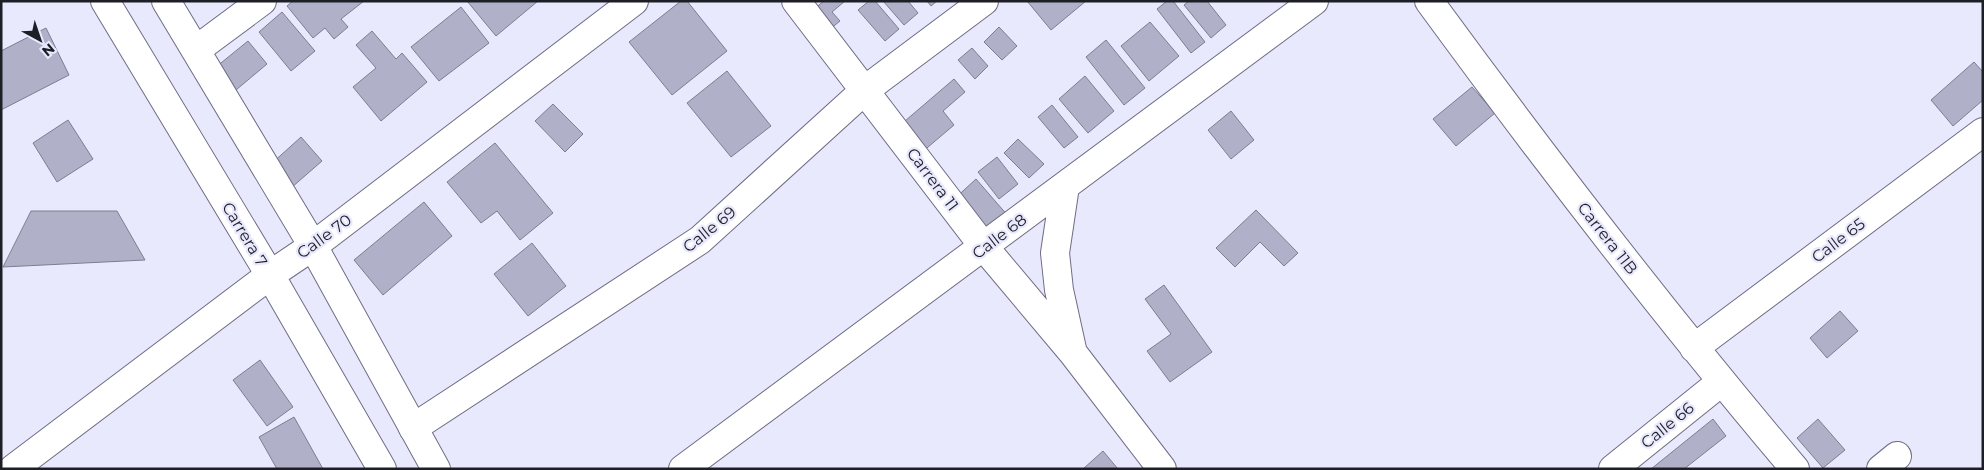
<svg xmlns="http://www.w3.org/2000/svg" width="1984" height="470" font-family="Montserrat,sans-serif">
	<rect width="100%" height="100%" fill="#e9e9fe"/>
	<path fill="#b1b0c9" stroke="#7d7c93" d="M293,1h71l-23,18 7,8 -14,12 -9,-11 -12,10 -26,-32z
		M467,1h71l-42,35z
		M681,1h6l40,50 -55,44 -43,-53z
		M824,1h21l-13,11 8,9 -15,12 -16,-20z
		M869,1h6l24,28 -14,12 -27,-31z
		M883,1h25l10,12 -14,12z
		M927,1h10l-6,5z
		M1027,1h59l-35,29z
		M1167,1h6l32,41 -14,11 -34,-44z
		M1189,1h18l19,24 -15,13 -27,-33z
		M461,7l28,36 -50,38 -28,-34z
		M282,12l33,39 -24,20 -32,-39z
		M1150,22l29,34 -30,25 -28,-35z
		M999,27l18,19 -15,14 -18,-18z
		M46,28l23,47 -68,35v-59z
		M372,31l24,28 6,-6 25,29 -46,39 -28,-34 23,-19 -20,-23z
		M1106,40l39,48 -21,17 -38,-48z
		M248,41l19,23 -31,26 -20,-23z
		M972,48l16,18 -13,13 -17,-19z
		M1974,62l9,10v28l-30,26 -22,-26z
		M727,71l44,55 -40,31 -44,-54z
		M1085,76l29,35 -26,22 -29,-34z
		M954,79l11,13 -22,19 11,14 -33,28 -23,-26z
		M1472,87l23,26 -39,33 -23,-27z
		M553,104l30,30 -18,18 -30,-31z
		M1052,105l26,32 -14,11 -26,-31z
		M1231,111l23,29 -23,19 -23,-29z
		M68,120l25,39 -36,23 -24,-39z
		M301,137l21,24 -31,27 -21,-23z
		M1018,139l26,25 -15,14 -25,-25z
		M495,143l58,70 -33,27 -23,-29 -16,12 -34,-41z
		M997,157l21,27 -19,15 -21,-27z
		M976,179l33,38 -25,24 -33,-39z
		M424,202l28,34 -69,59 -29,-35z
		M1256,210l42,43 -14,13 -24,-24 -25,25 -19,-19z
		M31,211h86l28,49 -142,7z
		M532,243l34,43 -38,30 -34,-42z
		M1164,285l48,67 -42,30 -23,-31 24,-17 -26,-35z
		M1840,311l18,20 -31,27 -17,-20z
		M260,360l33,47 -26,19 -34,-46z
		M294,417l29,52h-46l-18,-32z
		M1713,419l13,17 -42,33h-33z
		M1818,419l27,31 -22,18 -26,-30z
		M1103,451l15,18h-35z"/>
	<g fill="none" stroke-linecap="round" stroke-linejoin="round">
		<g stroke="#6e6d84" stroke-width="30">
			<path id="street" d="M105,1l165,274
				M166,1l147,245 321,-245
				M796,1l188,246 89,106 89,116
				M1429,1c117,160 238,317 366,468
				M196,50l66,-49
				M1065,186l-10,67 4,37 13,59
				M1694,348l289,-216
				M413,428l287,-188 165,-150 119,-89
				M683,469l631,-468
				M1613,469l108,-87
				M1881,469l16,-13"/>
		</g>
		<g stroke="#6e6d84" stroke-width="30">
			<path id="secondary" d="M270,275l112,194
				M13,469l257,-194 43,-29 123,223"/>
		</g>
		<use href="#street" stroke="#fff" stroke-width="28"/>
		<use href="#secondary" stroke="#fff" stroke-width="28"/>
	</g>
	<g text-anchor="middle" stroke-width="4.5" stroke-linejoin="round" paint-order="stroke">
		<g font-size="16" fill="#1e1e27" stroke="#e9e9fe">
			<text transform="translate(933 179) rotate(53)" y="6">Carrera 11</text>
			<text transform="translate(709 229) rotate(-39)" y="6">Calle 69</text>
			<text transform="translate(245 234) rotate(59)" y="6">Carrera 7</text>
			<text transform="translate(324 236) rotate(-36)" y="6">Calle 70</text>
			<text transform="translate(999 236) rotate(-37)" y="6">Calle 68</text>
			<text transform="translate(1608 238) rotate(52)" y="6">Carrera 11B</text>
			<text transform="translate(1838 240) rotate(-37)" y="6">Calle 65</text>
			<text transform="translate(1667 425) rotate(-39)" y="6">Calle 66</text>
		</g>
	</g>
	<rect width="1984" height="470" fill="none" stroke="#1e1e27" stroke-width="5"/>
	<g transform="translate(40 40) rotate(140)" stroke="#e9e9fe" stroke-width="4" paint-order="stroke">
	<path d="M0-4L9 19L0 12L-9 19Z" fill="#1e1e27"/>
	<text y="-8" font-size="14" font-weight="bold" text-anchor="middle" fill="#1e1e27">N</text>
	</g>
</svg>
